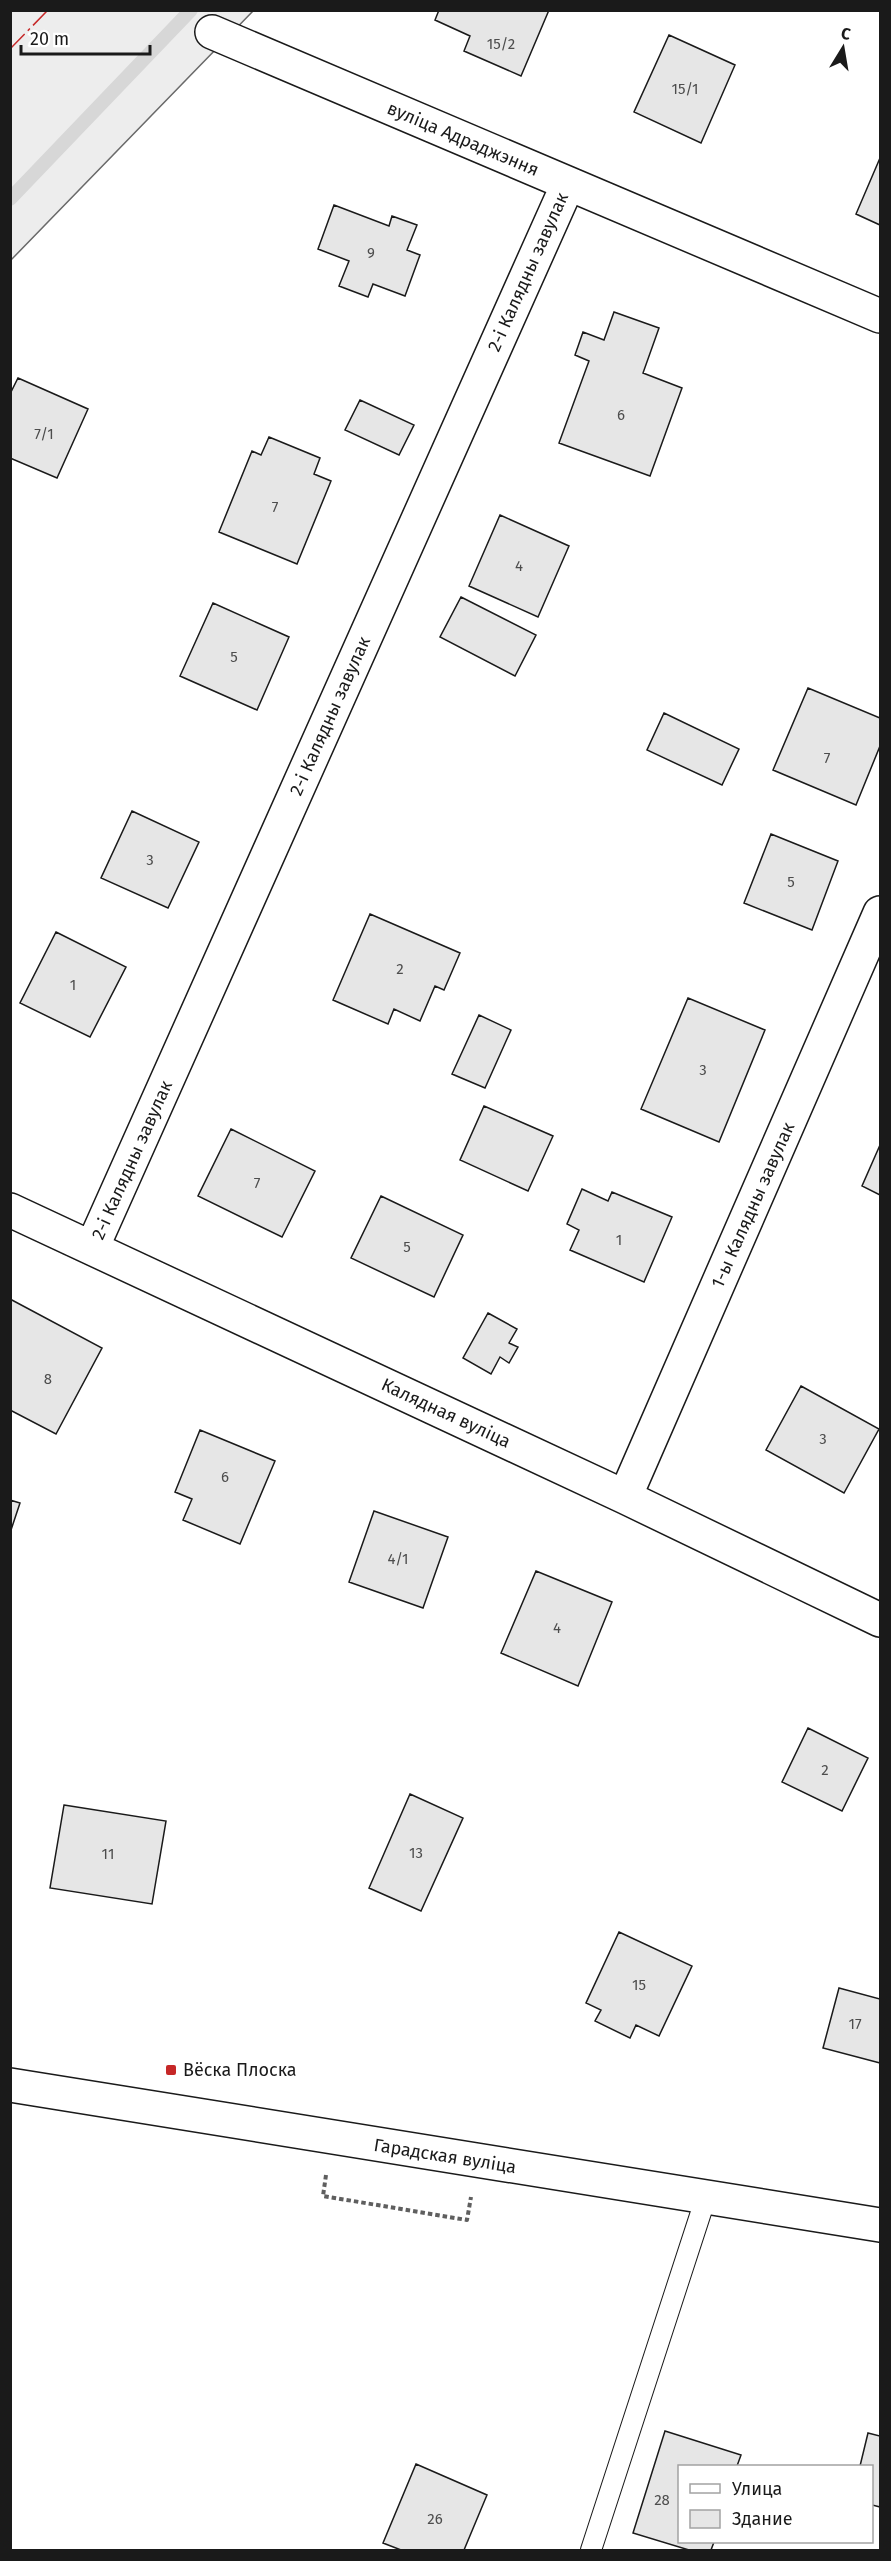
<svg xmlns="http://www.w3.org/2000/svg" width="891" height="2561" font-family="'Fira Sans',sans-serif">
	<rect width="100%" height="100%" fill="#fff"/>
	<path fill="#ededed" stroke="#6a6a6a" stroke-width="1.5" d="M11,11h242l-242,249z"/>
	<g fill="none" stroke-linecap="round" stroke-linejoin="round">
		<path stroke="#d7d7d7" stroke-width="14" d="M10,199l181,-189"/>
	</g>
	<path fill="#e6e6e6" stroke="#1a1a1a" stroke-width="1.5" d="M439,10h110l-28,66 -57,-25 6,-15 -35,-16z
		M669,35l66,30 -34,78 -67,-31z
		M880,158v67l-24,-11z
		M334,205l55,21 3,-10 25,9 -10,25 13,5 -15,41 -32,-12 -5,13 -29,-11 10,-25 -31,-12z
		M614,312l45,16 -16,45 39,15 -32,88 -91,-33 30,-82 -14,-6 8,-23 21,8z
		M18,378l70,31 -31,69 -47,-20v-64z
		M360,400l54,25 -15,30 -54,-25z
		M269,437l51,21 -6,16 17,7 -34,83 -78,-32 33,-81 9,4z
		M500,515l69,31 -31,71 -69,-31z
		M461,597l75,38 -21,41 -75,-39z
		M213,603l76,34 -32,73 -77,-34z
		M808,688l72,30v28l-24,59 -83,-35z
		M664,713l75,36 -17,36 -75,-35z
		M132,811l67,31 -31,66 -67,-30z
		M771,834l67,27 -26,69 -68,-27z
		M370,914l90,39 -16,37 -9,-4 -15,35 -26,-12 -6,15 -55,-24z
		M56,932l70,35 -36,70 -70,-34z
		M688,998l77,32 -46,112 -78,-33z
		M479,1015l32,15 -26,58 -33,-14z
		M484,1106l69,30 -25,55 -68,-31z
		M231,1129l84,42 -33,66 -84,-41z
		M880,1145v50l-18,-9z
		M582,1189l26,12 4,-9 60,25 -28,65 -74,-32 9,-20 -12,-6z
		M381,1196l82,39 -29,62 -83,-39z
		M10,1299l92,49 -46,86 -46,-24z
		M488,1313l29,16 -8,14 9,4 -9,16 -9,-6 -9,17 -28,-16z
		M801,1386l78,43 -35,64 -78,-43z
		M200,1430l75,31 -35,83 -57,-24 9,-21 -17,-7z
		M10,1500l10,3 -10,30z
		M374,1511l74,26 -25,71 -74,-26z
		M536,1571l76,31 -34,84 -77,-33z
		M808,1728l60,30 -26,53 -60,-29z
		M410,1794l53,24 -42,93 -52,-23z
		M64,1805l102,16 -14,83 -102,-16z
		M619,1932l73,34 -33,70 -23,-11 -6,13 -35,-17 6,-11 -15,-7z
		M839,1988l41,11v64l-57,-15z
		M665,2431l76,24 -4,11h-57v76h34l-3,8h-22l-56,-17z
		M868,2433l12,3v71l-8,-2v-39h-12z
		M416,2464l71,31 -23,55h-63l-18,-7z"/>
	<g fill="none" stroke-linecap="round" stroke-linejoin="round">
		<g stroke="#1a1a1a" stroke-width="22">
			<path id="lane" d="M591,2550l115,-353"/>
		</g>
		<g stroke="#1a1a1a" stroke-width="36">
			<path id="street" d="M212,32l668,284
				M10,1210l615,287 255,123
				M92,1248l476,-1064
				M625,1497l255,-584"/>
		</g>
		<g stroke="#1a1a1a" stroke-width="36">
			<path id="secondary" d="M10,2085l870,140"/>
		</g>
		<path stroke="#5f5f5f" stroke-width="4" stroke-dasharray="4.5 3" stroke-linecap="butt" d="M326,2175l-3,21 144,24 4,-23"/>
		<use href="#lane" stroke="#fff" stroke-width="20"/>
		<use href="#street" stroke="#fff" stroke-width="33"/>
		<use href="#secondary" stroke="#fff" stroke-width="33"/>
		<path stroke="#c62828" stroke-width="1.5" stroke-dasharray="21 4.5 3 4.5" stroke-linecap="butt" d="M10,49l38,-39"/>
	</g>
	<rect fill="#c62828" stroke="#fff" stroke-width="2" x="165" y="2064" width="12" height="12" rx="3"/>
	<g text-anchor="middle" stroke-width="4.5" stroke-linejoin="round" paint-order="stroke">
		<g font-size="15" fill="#4d4d4d">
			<text x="501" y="49">15/2</text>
			<text x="685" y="94">15/1</text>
			<text x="371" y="258">9</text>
			<text x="621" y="420">6</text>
			<text x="44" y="439">7/1</text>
			<text x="275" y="512">7</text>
			<text x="519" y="571">4</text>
			<text x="234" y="662">5</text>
			<text x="827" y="763">7</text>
			<text x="150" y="865">3</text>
			<text x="791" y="887">5</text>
			<text x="400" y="974">2</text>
			<text x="73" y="990">1</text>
			<text x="703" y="1075">3</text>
			<text x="257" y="1188">7</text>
			<text x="619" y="1245">1</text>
			<text x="407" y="1252">5</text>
			<text x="48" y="1384">8</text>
			<text x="823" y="1444">3</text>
			<text x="225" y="1482">6</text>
			<text x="398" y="1564">4/1</text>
			<text x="557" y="1633">4</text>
			<text x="825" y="1775">2</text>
			<text x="416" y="1858">13</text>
			<text x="108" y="1859">11</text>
			<text x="639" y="1990">15</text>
			<text x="855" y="2029">17</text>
			<text x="662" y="2505">28</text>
			<text x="435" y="2524">26</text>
		</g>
		<g font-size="18" fill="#1a1a1a" stroke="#fff">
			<text transform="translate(463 139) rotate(23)" y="6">вуліца Адраджэння</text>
			<text transform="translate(528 272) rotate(-66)" y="6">2-і Калядны завулак</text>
			<text transform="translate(330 716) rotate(-66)" y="6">2-і Калядны завулак</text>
			<text transform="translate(132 1160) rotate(-66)" y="6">2-і Калядны завулак</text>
			<text transform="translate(753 1205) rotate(-66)" y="6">1-ы Калядны завулак</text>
			<text transform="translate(446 1413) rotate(25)" y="6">Калядная вуліца</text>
			<text transform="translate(445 2156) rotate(9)" y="6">Гарадская вуліца</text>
		</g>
		<g font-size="18" fill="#1a1a1a" stroke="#fff" text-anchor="start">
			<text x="183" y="2076">Вёска Плоска</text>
		</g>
	</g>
	<rect width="891" height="2561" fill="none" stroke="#1a1a1a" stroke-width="24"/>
	<rect x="678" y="2465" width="195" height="78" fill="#ffffff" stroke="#a3a3a3" stroke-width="1.5"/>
	<rect x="690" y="2484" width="30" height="9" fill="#ffffff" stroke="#a3a3a3" stroke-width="1.5"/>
	<text x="732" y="2495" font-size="18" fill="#1a1a1a">Улица</text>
	<rect x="690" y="2510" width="30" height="18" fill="#e6e6e6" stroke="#a3a3a3" stroke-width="1.5"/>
	<text x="732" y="2525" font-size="18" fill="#1a1a1a">Здание</text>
	<g transform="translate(843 48) rotate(11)" stroke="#ffffff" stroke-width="4.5" paint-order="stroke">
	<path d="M0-4.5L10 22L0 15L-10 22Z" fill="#1a1a1a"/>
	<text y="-9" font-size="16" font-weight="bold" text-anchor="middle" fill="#1a1a1a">С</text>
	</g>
	<path d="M21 45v9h129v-9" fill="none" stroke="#1a1a1a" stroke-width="3"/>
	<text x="30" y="45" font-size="18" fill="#1a1a1a" stroke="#ffffff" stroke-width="4.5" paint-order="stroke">20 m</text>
</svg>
